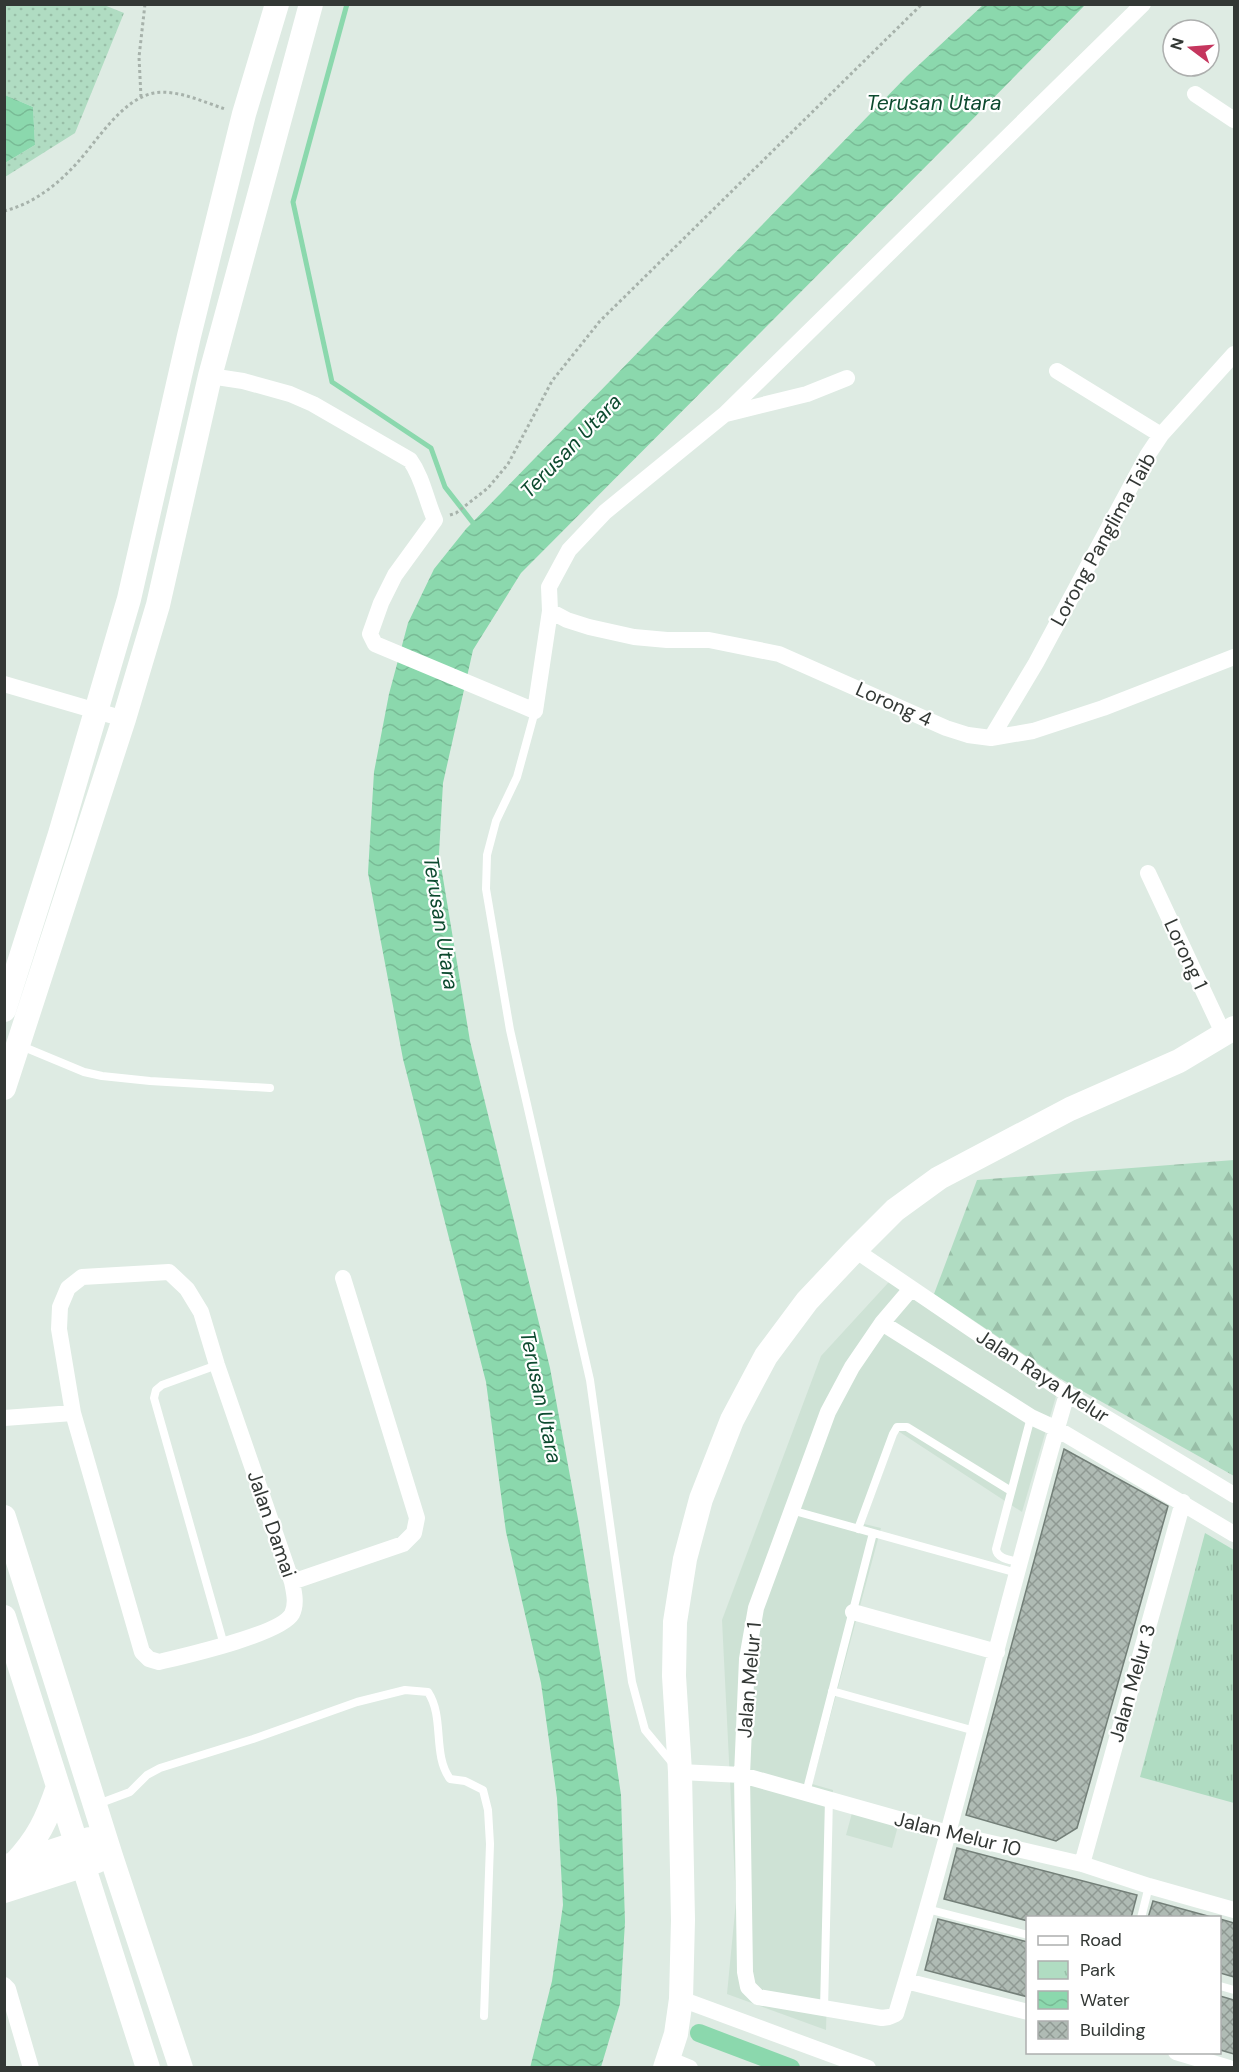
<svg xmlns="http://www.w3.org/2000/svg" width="1239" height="2072" font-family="'DM Sans',sans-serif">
	<defs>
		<pattern id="grass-dots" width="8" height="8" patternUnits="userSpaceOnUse" patternTransform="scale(1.5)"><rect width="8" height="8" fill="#b0dcc2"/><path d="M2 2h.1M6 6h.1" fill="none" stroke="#98bea7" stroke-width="1.8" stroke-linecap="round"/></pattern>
		<pattern id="forest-firs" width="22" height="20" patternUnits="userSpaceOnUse" patternTransform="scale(1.5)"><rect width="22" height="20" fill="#b0dcc2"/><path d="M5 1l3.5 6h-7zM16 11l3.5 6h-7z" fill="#98bea7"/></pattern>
		<pattern id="park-tufts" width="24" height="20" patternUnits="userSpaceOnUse" patternTransform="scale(1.5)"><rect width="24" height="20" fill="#b0dcc2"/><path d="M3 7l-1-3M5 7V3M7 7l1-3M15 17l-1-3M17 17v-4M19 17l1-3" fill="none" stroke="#98bea7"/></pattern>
		<pattern id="water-waves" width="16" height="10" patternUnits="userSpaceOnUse" patternTransform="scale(1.5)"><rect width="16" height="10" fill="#8bd8ad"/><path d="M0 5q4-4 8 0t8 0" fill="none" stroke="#78ba95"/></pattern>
		<pattern id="building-cross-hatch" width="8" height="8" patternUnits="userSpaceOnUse" patternTransform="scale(1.5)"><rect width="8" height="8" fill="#afbbb4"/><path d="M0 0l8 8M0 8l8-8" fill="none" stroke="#8f9993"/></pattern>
	</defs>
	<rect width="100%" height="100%" fill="#deebe3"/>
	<path fill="#cee2d5" d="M899,1271l162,108 -39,133 -124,-81 -34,93 17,4 -69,256 21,6 -7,240 -99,-36 9,-93 -14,-281 99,-264z
		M852,1813l46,13 -6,22 -46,-13z"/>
	<path fill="url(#grass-dots)" d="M5,5h99l20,8 -49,120 -70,44v-14l30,-18 -2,-38 -28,-12z"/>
	<path fill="url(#forest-firs)" d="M1234,1160v316l-173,-97 -127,-85 43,-114z"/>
	<path fill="url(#park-tufts)" d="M1205,1533l29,17v253l-94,-26z"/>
	<path fill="url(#water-waves)" d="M983,5h102l-125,127 -439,441 -48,77 -30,133 -4,71 31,187 80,327 28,151 24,146 19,130 4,127 -5,82 -19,63 -71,1 22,-87 11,-76 -6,-107 -16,-115 -35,-151 -20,-150 -83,-323 -35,-186 6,-101 15,-78 19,-71 26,-54 32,-40 441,-453z
		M5,95l28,12 2,38 -30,18z"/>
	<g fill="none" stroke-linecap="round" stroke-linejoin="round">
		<path stroke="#8bd8ad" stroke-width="5" d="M347,4l-54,198 39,180 99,66 14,39 32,41"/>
		<path stroke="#8bd8ad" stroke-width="18" d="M699,2033l92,35"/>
	</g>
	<path fill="url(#building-cross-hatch)" stroke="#737f78" stroke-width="1.5" d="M1064,1449l104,57 -91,322 -21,13 -90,-26z
		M957,1848l180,47 -6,23h-103v3l-84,-22z
		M1153,1901l62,17h-67z
		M938,1919l90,23v55l-103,-27z
		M1220,1919l14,4v54l-14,-4z
		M1220,1996l14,4v54l-14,-4z"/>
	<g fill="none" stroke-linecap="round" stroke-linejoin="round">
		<path stroke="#a7b2ab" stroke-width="3" stroke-dasharray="3 3" stroke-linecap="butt" d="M141,97l-2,-40 6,-53
			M4,211c29,-7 53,-26 73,-48 20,-22 45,-64 77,-70 22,-4 50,9 71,16
			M450,515l6,-2 32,-25 20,-24 44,-83 48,-60 322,-317"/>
		<path stroke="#fff" stroke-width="8" d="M535,711l-18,66 -21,44 -9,34 -1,34 24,141 80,350 42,302 13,48 29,35
			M19,1045l65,27 18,4 48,5 120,7
			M217,1365l-55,20 -6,5 -2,8 70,247
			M791,1510l226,63
			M858,1529l35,-95 4,-7h10l104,64
			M1019,1562c-8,-2 -22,-3 -23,-13l35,-132
			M832,1691l143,40
			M806,1793l67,-260
			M98,1804l32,-12 17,-17 13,-7 93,-29 104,-37 48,-12 23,2c17,26 4,62 22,87l15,2 18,9 5,20 2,34 -6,172
			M927,1909l101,26
			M1141,1918l8,-32
			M1220,1986l14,4
			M824,2009l5,-210"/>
		<path stroke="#fff" stroke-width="16" d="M1195,94l39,26
			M1057,371l104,64
			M210,376l33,5 47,13 23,10 97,56c13,18 16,40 25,60l-40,55 -14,28 -11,31 5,10 160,67 15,-100 -1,-24 20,-37 36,-38 120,-98 418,-410
			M726,414l81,-20 40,-16
			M550,611l17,9 22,7 45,10 33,3h42l70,14 167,74 22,7 23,3 42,-7 70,-23 131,-51
			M4,684l120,35
			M991,738l45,-75 111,-207 14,-21 73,-81
			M1148,873l76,162
			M855,1250l212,144 167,101
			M169,1272l18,17 14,23 16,53 75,217c2,10 5,22 0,32 -11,20 -108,42 -133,48l-10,-3 -7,-7 -69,-239 -14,-84 1,-22 8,-19 14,-11z
			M911,1289l-29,34 -30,44 -24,45 -72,196 -9,51 -5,116 3,197 3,15 10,10 124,21 7,-1 7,-3c63,-205 110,-415 171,-620
			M882,1323l149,94 26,12 177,105
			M4,1418l69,-5
			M292,1582l111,-38 11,-11 3,-15 -74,-240
			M853,1612l144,40
			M680,1772l62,3 206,58 134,31 67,22 85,24
			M1082,1864l101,-362
			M906,1981l122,31
			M4,1985l4,4 23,79
			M681,1999l187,69
			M1176,2052l53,16
			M668,2059l22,9"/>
		<path stroke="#fff" stroke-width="24" d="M4,1010l56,-176 69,-235 60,-263 55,-222 33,-110
			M4,1088l120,-369 34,-114 52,-229 101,-372
			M4,1517l107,339 70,212
			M4,1617l144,451
			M14,1864c24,-25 33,-45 44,-77
			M4,1867l86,-28
			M4,1891l93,-30
			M665,2068l11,-34 5,-35 2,-79 -3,-148 -6,-96 1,-54 10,-63 16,-60 31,-79 34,-64 41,-55 48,-51 40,-40 44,-32 131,-69 109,-48 55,-33"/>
	</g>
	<g text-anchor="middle" stroke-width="4.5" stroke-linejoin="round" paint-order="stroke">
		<g font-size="20" fill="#333835" stroke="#fff">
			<text transform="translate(1103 539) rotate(-61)" y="7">Lorong Panglima Taib</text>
			<text transform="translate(894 704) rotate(24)" y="7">Lorong 4</text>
			<text transform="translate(1186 954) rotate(65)" y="7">Lorong 1</text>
			<text transform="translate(1043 1376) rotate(33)" y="7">Jalan Raya Melur</text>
			<text transform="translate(272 1524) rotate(71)" y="7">Jalan Damai</text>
			<text transform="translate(749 1680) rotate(-85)" y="7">Jalan Melur 1</text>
			<text transform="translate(1132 1683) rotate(-74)" y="7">Jalan Melur 3</text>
			<text transform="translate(958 1834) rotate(14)" y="7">Jalan Melur 10</text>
		</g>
		<g font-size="21" font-style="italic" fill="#0d4a2f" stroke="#fff">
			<text x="934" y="110">Terusan Utara</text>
			<text transform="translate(571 446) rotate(-46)" y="7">Terusan Utara</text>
			<text transform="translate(441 923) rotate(81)" y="7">Terusan Utara</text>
			<text transform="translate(541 1397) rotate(78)" y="7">Terusan Utara</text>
		</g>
	</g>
	<rect width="1239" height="2072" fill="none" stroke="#333835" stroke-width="12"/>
	<rect x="1026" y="1916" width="195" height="138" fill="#ffffff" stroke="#adafae" stroke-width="1.5"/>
	<rect x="1038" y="1936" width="30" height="9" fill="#ffffff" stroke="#adafae" stroke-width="1.5"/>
	<text x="1080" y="1946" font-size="18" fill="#333835">Road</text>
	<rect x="1038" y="1961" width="30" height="18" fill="url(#park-tufts)" stroke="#adafae" stroke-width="1.5"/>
	<text x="1080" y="1976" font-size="18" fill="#333835">Park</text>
	<rect x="1038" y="1991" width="30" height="18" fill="url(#water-waves)" stroke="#adafae" stroke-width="1.5"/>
	<text x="1080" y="2006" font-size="18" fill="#333835">Water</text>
	<rect x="1038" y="2021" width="30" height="18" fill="url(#building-cross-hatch)" stroke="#adafae" stroke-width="1.5"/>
	<text x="1080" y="2036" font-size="18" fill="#333835">Building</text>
	<g transform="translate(1191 48) rotate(286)"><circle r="28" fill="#ffffff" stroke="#adafae" stroke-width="1.5"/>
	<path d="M0-4.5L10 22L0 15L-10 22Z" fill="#c5365e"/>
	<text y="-9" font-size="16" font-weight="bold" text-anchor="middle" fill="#333835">N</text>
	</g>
</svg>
